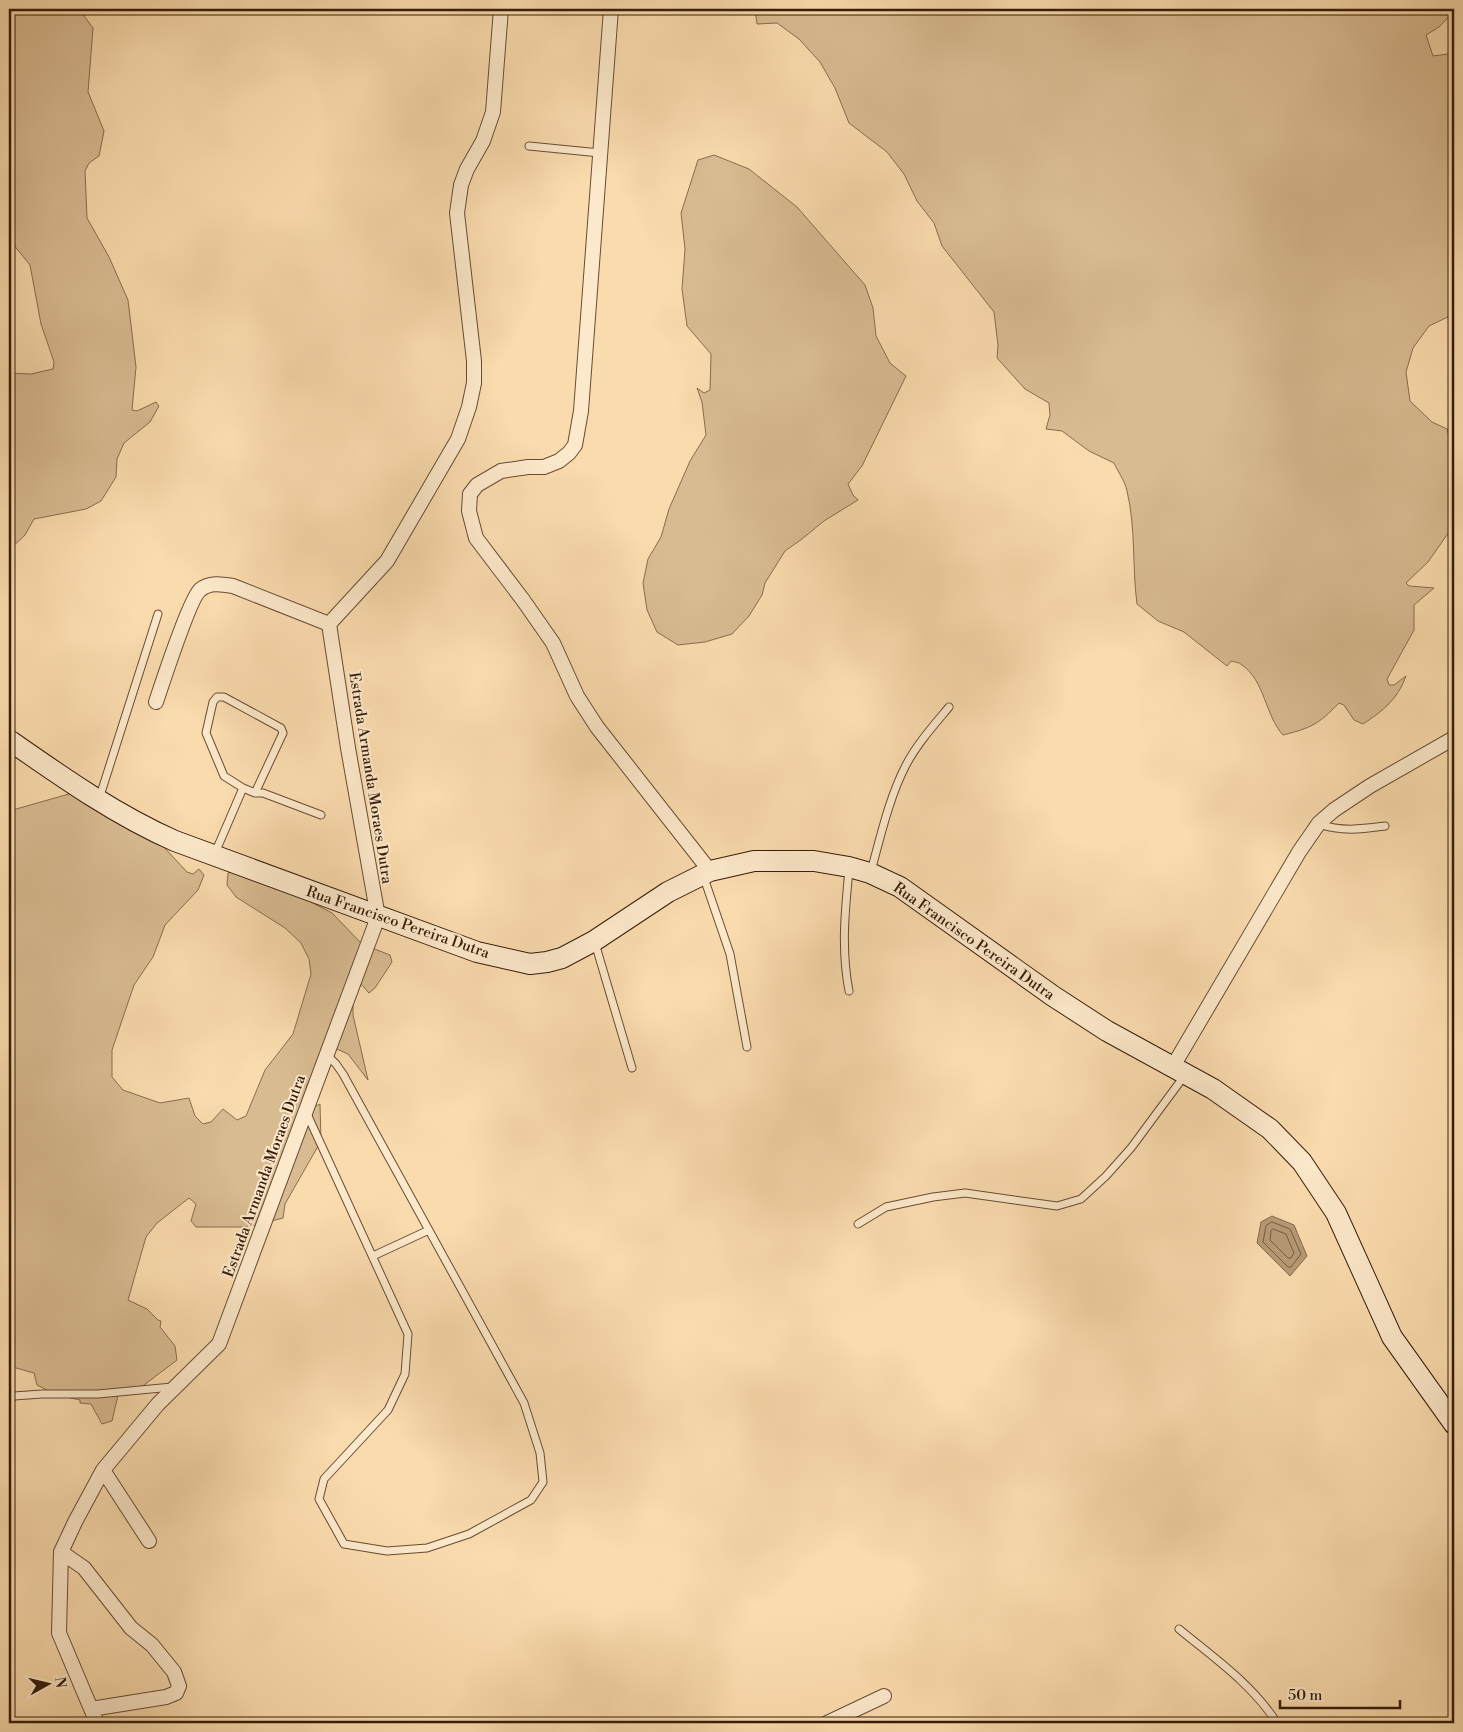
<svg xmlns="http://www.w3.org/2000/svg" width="1463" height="1732" font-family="'Libre Bodoni',serif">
	<rect width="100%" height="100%" fill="#fadbad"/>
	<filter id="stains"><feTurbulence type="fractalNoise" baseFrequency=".004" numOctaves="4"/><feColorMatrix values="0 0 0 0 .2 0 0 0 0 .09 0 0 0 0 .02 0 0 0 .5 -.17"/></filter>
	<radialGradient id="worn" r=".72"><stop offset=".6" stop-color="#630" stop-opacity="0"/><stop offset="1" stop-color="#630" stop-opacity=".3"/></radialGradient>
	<path fill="#d9bb91" stroke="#886c4e" d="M9,9h70l14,19 -5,64 16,39 -5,25 -10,7 -4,8 2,47 22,39 19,43 8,67 -4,43 5,1 19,-9 3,4 -9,16 -26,21 -7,16 -1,18 -15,24 -15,8 -52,10 -9,16 -16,15v-177l22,1 22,-5 1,-7 -13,-38 -11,-59 -21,-26z
		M755,9h699v3l-15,15 -13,8 7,21 15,-2 6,7v253l-25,12 -16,22 -7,24 4,29 22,21 15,7 7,23v73l-26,37 -22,21 3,3 25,2 -20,17v25l-27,49 2,6h5l12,-9c-8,23 -23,35 -43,48l-9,-4 -10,-15 -5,-2c-20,21 -28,25 -56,32 -18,-20 -18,-54 -41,-70 -3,-3 -8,-3 -11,-4l-4,5 -43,-34 -26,-11 -21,-17c-5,-37 -1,-76 -10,-113 -2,-10 -9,-19 -13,-28l-25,-12 -27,-20 -16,-2 4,-14 -1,-12 -24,-14 -28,-31 1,-13 -4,-33 -52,-66 -8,-23 -17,-22 -13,-27 -17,-22 -38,-29 -14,-35 -15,-26 -21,-23 -22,-16 -20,1z
		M714,155l35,14 48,38 68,78 8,23 3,28 14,27 16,13 -44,90 -14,18 5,11 5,5 -34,21 -22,18 -17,12 -20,32 -3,12 -13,21 -17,18 -27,8 -27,3 -21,-13 -10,-22 -4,-27 5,-24 13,-22 8,-28 21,-48 16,-26 -4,-33 -5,-14 7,5 6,-3 1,-36 -24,-28 -5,-37 3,-40 -4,-36 17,-53z
		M76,792l86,53 25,27 6,2 6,-5 5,6 -6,15 -33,35 -12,32 -19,28 -22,65v27l11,13 37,13 29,-5 6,18 8,8 8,-2 12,-13 14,11 9,-4 19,-46 28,-36 18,-60 -2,-15 -8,-16 -16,-15 -49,-31 -9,-12 1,-12 6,-2 49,16 49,26 30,31 28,11 2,7 -17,26 -6,5 -8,-9 -8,20v11l15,65 -20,-26 -11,-5 -17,11 -13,25 -8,30 21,-11 1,37 -36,63 -2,14 -35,9h-52l-5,-6 5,-17 -7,-6 -32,25 -11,14 -18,63 19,9 11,11 3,1 -1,6 15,19 2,14 -37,28 -21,3 -7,30 -10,3 -11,-20 -11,-1v-3l-23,-5 -20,-10 -3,-12 -25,-7v-555z"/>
	<path fill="#b79a76" stroke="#83684b" d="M1272,1216l22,9 13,31 -17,20 -33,-33 4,-21z"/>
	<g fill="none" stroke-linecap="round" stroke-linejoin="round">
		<path stroke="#765b40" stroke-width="1" d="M1272,1222l18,7 11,25 -10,13h-3l-25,-25 3,-16z
			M1273,1229l13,5 8,19 -3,5h-3l-18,-18 1,-9z"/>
		<g stroke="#674c33" stroke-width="9">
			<path id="service" d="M529,146l71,7
				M243,788l-19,-12 -18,-43 7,-31 4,-5h7l57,31 2,5 -28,60
				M99,799l59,-185
				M1319,824c23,8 43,5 66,2
				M215,853l28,-65 12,5h8l58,22
				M871,871c10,-36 18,-73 35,-106 11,-21 28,-40 43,-58
				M703,875l27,79 17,93
				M595,943l37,125
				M849,991c-8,-41 -4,-80 0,-121
				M307,1114l101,220 -3,40 -17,36 -64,69 -5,20 25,45 43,7 40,-3 42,-14 62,-34 12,-18 -3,-29 -16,-50 -181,-329 -7,-10 -9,-9
				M858,1224l28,-17 47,-10 32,-4 92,13 24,-7 25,-23 25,-28 54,-73
				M373,1256l56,-26
				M9,1401l5,-5 28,-2h56l74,-7
				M1179,1629c35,29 73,55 98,94"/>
		</g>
		<g stroke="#674c33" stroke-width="16">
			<path id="minor" d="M611,9l-30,402 -6,34 -6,8 -10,8 -15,6h-16l-27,4 -24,14 -7,9 -1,17 7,27 47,62 30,43 24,53 20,31 113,144
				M156,702c6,-18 34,-104 44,-112 9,-8 21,-6 33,-4l96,38
				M1172,1068l127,-216 20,-29 15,-13 36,-24 84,-48
				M103,1470l46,71
				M61,1552l23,16 47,60 21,17 22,27 5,14 -3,7 -10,4 -75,12
				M97,1723l-38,-90 2,-81 14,-30 28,-52 55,-66 61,-60 159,-427 -30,-169 -19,-124 58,-63 71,-122 11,-32 5,-24v-22l-17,-148 4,-28 6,-16 16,-28 10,-29 8,-103
				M827,1723l57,-27"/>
		</g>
		<g stroke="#361c0a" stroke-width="22">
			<path id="secondary" d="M9,740c53,37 107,75 166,101l302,111 53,12 17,-2 15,-4 32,-17 74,-49 42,-21 44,-10h60l35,6 21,6 30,14 153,109 54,35 106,58 57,40 32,33 34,51 56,124 62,87"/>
		</g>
		<use href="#service" stroke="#fce8ca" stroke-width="7"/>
		<use href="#minor" stroke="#fce8ca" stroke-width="14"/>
		<use href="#secondary" stroke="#fce8ca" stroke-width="20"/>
	</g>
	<g text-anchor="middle" stroke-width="4" stroke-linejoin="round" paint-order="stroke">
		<g font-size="15" fill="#361c0a" stroke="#fce8ca">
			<text transform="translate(371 778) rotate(81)" y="5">Estrada Armanda Moraes Dutra</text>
			<text transform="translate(398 922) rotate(19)" y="5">Rua Francisco Pereira Dutra</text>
			<text transform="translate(974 941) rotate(35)" y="5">Rua Francisco Pereira Dutra</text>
			<text transform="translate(264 1176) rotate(-70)" y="5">Estrada Armanda Moraes Dutra</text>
		</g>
	</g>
	<rect width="1463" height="1732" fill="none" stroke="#fadbad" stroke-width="30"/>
	<rect x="10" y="10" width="1443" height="1712" fill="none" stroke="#361c0a" stroke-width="2.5"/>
	<rect x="15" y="15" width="1433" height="1702" fill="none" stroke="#361c0a"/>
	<g transform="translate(48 1684) rotate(82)" stroke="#fce8ca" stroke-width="4" paint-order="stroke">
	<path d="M0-4L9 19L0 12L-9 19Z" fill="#361c0a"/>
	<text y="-8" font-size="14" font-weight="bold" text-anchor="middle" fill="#361c0a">N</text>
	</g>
	<path d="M1280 1700v8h120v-8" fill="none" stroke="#361c0a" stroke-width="2.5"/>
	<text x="1288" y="1700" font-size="15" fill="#361c0a" stroke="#fce8ca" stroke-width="4" paint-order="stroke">50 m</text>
	<rect width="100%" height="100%" filter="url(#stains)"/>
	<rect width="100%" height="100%" fill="url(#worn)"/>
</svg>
